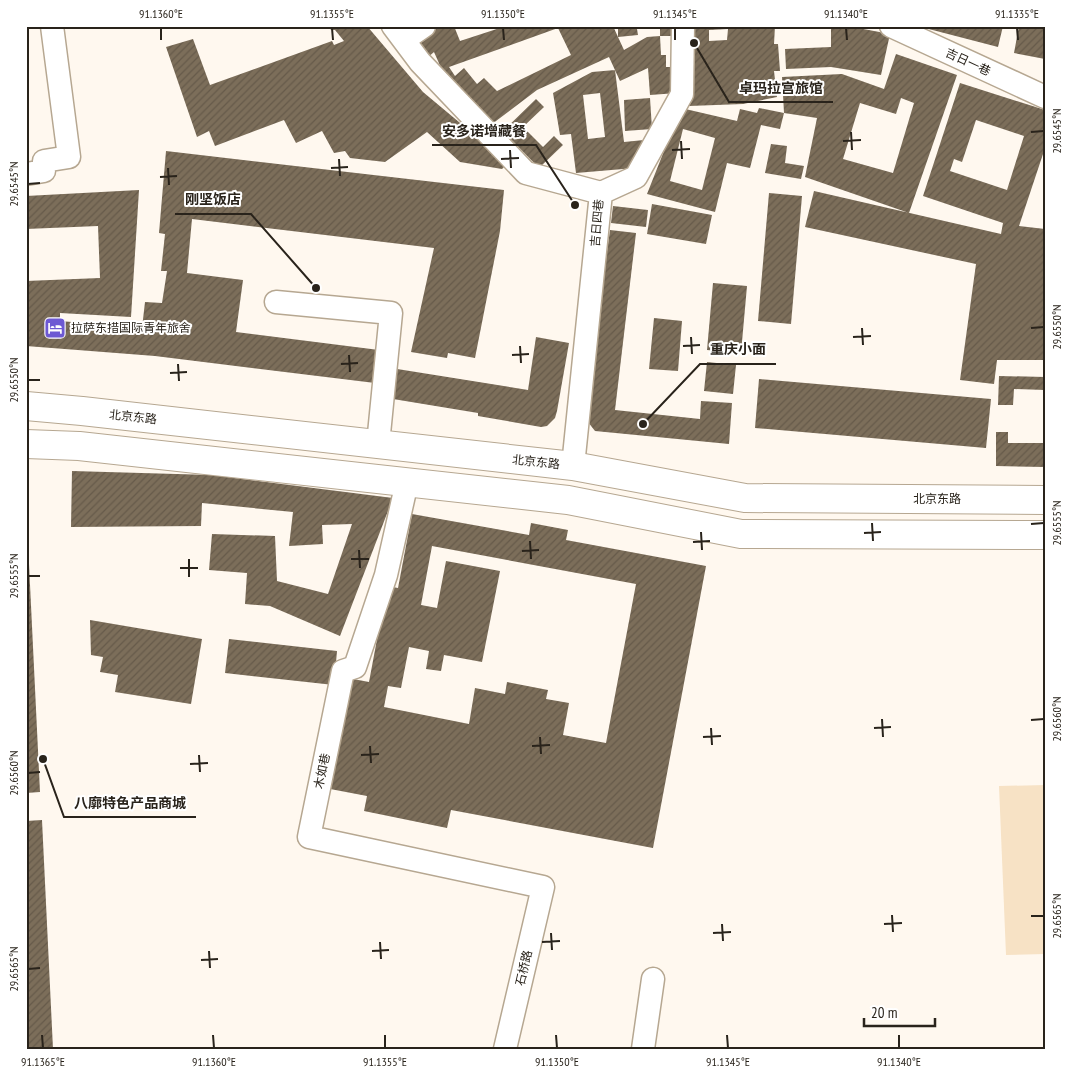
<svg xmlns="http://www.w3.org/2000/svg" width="1071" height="1075" font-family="'PT Sans Narrow','Noto Sans SC',sans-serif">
	<defs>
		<pattern id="building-hatch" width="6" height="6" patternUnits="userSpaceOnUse" patternTransform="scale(1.25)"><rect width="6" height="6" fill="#7c6e5a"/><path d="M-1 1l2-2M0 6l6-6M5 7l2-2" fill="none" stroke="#665a4a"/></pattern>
	</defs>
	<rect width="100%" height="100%" fill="#fff8ef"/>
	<path fill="#f7e2c5" d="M1045,785v169l-39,1 -7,-169z"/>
	<path fill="url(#building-hatch)" fill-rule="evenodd" d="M329,26h38l56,66 85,71 -6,6 -42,-7 -33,-30 -42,30 -35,-4 -5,-7 -11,2 -12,-22 -26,12 -12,-23 -69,26 -6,-15 -12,6 -31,-90 27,-8 17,46 122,-44 2,4 10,-4 -9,-11h-4z
		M437,26h17l6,15 46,-15h107l5,11v-11h25l-6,3 1,6 -20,2 6,13 23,-13 13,-1 1,19h5v12h9l2,26 -27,2 -2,-27 -28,13 -11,-24 -72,33 -45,34 -50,-54 -8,-18 -7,6 -13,-14zM558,28l13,27 -74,36 -13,-13 -7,6 -13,-16 -9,8 -6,-9z
		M660,26h15v10h-15z
		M688,26h87l-1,18h4l2,27h-6l3,26 -34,7 -54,2zM728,29l-1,11 -18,1v-11z
		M831,26h27v2l32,6 -9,41 -50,-8 -45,2 -1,-20 46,-2z
		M1003,26l-5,21 -77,-20v-1z
		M1019,26h26v33l-31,-6z
		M896,54l61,21 -48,138 -104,-36 12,-59 -33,-5 -4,16 -19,-4 -11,43 -23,-5 -12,49 -68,-18 34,-86 56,13 3,-12 17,4 2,-5 25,5 -2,-36 60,-3 42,15zM901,98l13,5 -21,70 -50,-14 17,-56 36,11zM683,129l32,9 -13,52 -32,-9z
		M615,70l9,72 20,-2v10l-8,2 -1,16 -59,5 -5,-39 -11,1 -7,-42 39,-21zM600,93l5,44 -17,2 -5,-44z
		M960,83l85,27v38l-26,78 26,3v131h-48l-3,24 -34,-4 16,-116 -171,-37 9,-36 187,43 2,-11 -80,-27zM976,120l48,16 -17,54 -57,-19 4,-12 8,3z
		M650,98l2,31 -27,2 -1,-31z
		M536,99l8,8 -21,20 20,20 11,-11 9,9 -24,23 -36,-37z
		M771,144l16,2 -2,17 19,3 -3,13 -36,-6z
		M166,151l338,39 -4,41 -25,127 -27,-5 -1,5 -36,-6 23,-104 -242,-29 -5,54 56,7 -7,52 143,18 -4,33 -220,-27 -129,-10v-65l74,-3 -2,-52 -72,3v-33l113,-6 -8,127 -71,-4v8l82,7 3,-26 17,1 5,-32h-6l4,-37 -6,-1z
		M769,193l33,3 -11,128 -33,-3z
		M652,204l60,11 -6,29 -59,-10z
		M613,206l35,4 -2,17 -35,-4z
		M610,230l26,3 -21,177 85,9 1,-18 31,2 -3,41 -134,-13 -11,-14z
		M713,283l34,3 -6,67 -34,-3z
		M654,318l28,3 -4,50 -29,-2z
		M536,337l33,6 -12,68 -2,7 -8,8 -6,1 -63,-11v-3l-91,-15 4,-30 137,22z
		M707,362l29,3 -3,29 -29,-3z
		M999,376l46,1v13l-31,-1 -1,16h-15z
		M759,379l232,20 -5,49 -231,-20z
		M996,432h12v11h37v24l-49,-1z
		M72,471l139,4 182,23 -53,138 -70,-30 -25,-2 2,-31 -38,-3 3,-36 63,2 2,45 51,13 24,-70 -30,1 1,19 -34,2 4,-34 -91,-9 -1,23 -130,1z
		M412,514l117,21 2,-12 37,7 -2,10 140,26 -53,282 -202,-38 -4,18 -83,-17 3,-15 -42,-8 23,-110 21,4 18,-96 11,2zM432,546l204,38 -30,159 -43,-8 6,-32 -23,-4 2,-9 -41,-8 -2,12 -30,-6 -6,36 -85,-17 4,-21 13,2 8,-41 20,4 -3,18 15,2 3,-16 38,7 18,-91 -54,-10 -9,47 -16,-3z
		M26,543h2l12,249 -14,1z
		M90,620l112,19 -11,65 -76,-12 3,-17 -18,-3 3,-15 -12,-2z
		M229,639l108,12 -3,34 -109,-12z
		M42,820l11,229h-27v-228z"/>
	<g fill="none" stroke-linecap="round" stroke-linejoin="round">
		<g stroke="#b6a791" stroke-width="25">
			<path id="minor" d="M393,26l27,36 106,111 75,20 -28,273
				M891,26l154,71
				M404,40l20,-14
				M26,174l18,-3v-10l25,-4 -17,-131
				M601,193l35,-16 46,-83 1,-68
				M276,302l115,11 -13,131
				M407,482l-21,93 -31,92 -12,4 -34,166 234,50 -38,162
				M643,1049l10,-70"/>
		</g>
		<g stroke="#b6a791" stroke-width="30">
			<path id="major" d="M26,406l56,5 491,55 172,32 300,2
				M26,444l53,2 489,54 173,34 304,1"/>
		</g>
		<use href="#minor" stroke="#fff" stroke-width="22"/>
		<use href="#major" stroke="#fff" stroke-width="28"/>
	</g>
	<path fill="none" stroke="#29231b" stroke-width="2" d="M161,28v12M332,28l1,12M503,28l1,12M675,28v12M846,28l1,12M1017,28l1,12M851,132l1,18M1031,132l13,-1M681,141l1,18M843,141l18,-1M510,150l1,18M672,150l18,-1M339,159l1,17M501,159l18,-1M168,168l1,17M331,168l17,-1M160,177l17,-1M28,184l12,-1M862,328l1,17M1031,328l13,-1M691,337l1,17M853,337l18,-1M520,346l1,17M683,346l17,-1M349,355l1,17M512,355l17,-1M178,364l1,17M341,364l17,-1M170,373l17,-1M28,380h12M872,523l1,18M1031,524l13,-1M701,532l1,18M864,533l17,-1M530,541l1,18M693,542l17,-1M359,550l1,18M522,551l17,-1M189,559v18M351,559h18M180,568h18M28,576h12M882,719l1,18M1031,720l13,-1M711,728l1,17M874,728l17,-1M540,737l1,17M703,737l18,-1M370,746l1,17M532,746l18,-1M199,755l1,17M361,755l18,-1M190,764l18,-1M28,773l12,-1M892,915l1,17M1031,916h13M722,924l1,17M884,924l18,-1M551,933l1,17M713,933l18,-1M380,942l1,17M542,942l18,-1M209,951l1,17M372,951l17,-1M201,960l17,-1M28,969l12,-1M42,1035l1,13M213,1035l1,13M385,1035v13M556,1035l1,13M727,1035l1,13M899,1035v13"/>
	<defs>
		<g id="hotel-square" transform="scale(1.125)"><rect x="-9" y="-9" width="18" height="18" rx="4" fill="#6d59d3" stroke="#fff"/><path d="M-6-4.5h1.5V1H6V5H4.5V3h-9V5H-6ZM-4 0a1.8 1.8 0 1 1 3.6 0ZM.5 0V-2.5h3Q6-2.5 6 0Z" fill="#fff"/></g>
	</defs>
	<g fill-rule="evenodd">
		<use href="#hotel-square" x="55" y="328"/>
	</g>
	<g text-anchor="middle" stroke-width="4" stroke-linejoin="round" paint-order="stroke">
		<g font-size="12" fill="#29231b" stroke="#fff">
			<text transform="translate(968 62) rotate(25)" y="4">吉日一巷</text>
			<text transform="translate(597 223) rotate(-85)" y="4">吉日四巷</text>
			<text transform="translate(133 417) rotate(6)" y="4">北京东路</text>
			<text transform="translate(536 462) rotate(6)" y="4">北京东路</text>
			<text x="937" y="503">北京东路</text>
			<text transform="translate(322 771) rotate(-78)" y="4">木如巷</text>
			<text transform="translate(524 968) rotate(-77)" y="4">石桥路</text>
		</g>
		<g font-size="12" fill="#29231b" stroke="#fff" text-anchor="start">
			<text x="71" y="332">拉萨东措国际青年旅舍</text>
		</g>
	</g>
	<path fill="none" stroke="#29231b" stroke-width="2" d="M694 43L729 102H833M575 205L536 145H432M316 288L251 214H175M643 424L700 364H776M43 759L64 817H196"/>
	<g fill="#29231b" stroke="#fff" stroke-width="2">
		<circle cx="694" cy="43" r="5"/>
		<circle cx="575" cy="205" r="5"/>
		<circle cx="316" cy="288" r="5"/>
		<circle cx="643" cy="424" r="5"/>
		<circle cx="43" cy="759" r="5"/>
	</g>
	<g font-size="14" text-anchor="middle" font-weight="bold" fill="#29231b" stroke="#fff" stroke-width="4" stroke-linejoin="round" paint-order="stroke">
		<text x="781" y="93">卓玛拉宫旅馆</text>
		<text x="484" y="136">安多诺增藏餐</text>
		<text x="213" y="204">刚坚饭店</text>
		<text x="738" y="354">重庆小面</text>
		<text x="130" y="808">八廓特色产品商城</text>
	</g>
	<rect width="1071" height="1075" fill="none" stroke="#ffffff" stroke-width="55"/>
	<path d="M864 1018v8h71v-8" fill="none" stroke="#29231b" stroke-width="2.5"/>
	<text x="871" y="1018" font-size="15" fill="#29231b" stroke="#ffffff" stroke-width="4" paint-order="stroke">20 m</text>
	<rect x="28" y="28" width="1016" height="1020" fill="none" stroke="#29231b" stroke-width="2"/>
	<g font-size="12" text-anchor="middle" fill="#29231b">
		<text x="161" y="18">91.1360°E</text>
		<text x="332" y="18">91.1355°E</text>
		<text x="503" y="18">91.1350°E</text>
		<text x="675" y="18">91.1345°E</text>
		<text x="846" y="18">91.1340°E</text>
		<text x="1017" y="18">91.1335°E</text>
		<text transform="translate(1057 131) rotate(-90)" y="4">29.6545°N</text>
		<text transform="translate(14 184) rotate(-90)" y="4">29.6545°N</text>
		<text transform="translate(1057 327) rotate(-90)" y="4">29.6550°N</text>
		<text transform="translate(14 380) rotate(-90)" y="4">29.6550°N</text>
		<text transform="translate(1057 523) rotate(-90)" y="4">29.6555°N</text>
		<text transform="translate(14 576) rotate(-90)" y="4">29.6555°N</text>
		<text transform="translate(1057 719) rotate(-90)" y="4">29.6560°N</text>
		<text transform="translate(14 773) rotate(-90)" y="4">29.6560°N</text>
		<text transform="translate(1057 916) rotate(-90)" y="4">29.6565°N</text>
		<text transform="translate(14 969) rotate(-90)" y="4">29.6565°N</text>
		<text x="43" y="1066">91.1365°E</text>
		<text x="214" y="1066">91.1360°E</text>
		<text x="385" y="1066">91.1355°E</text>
		<text x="557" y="1066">91.1350°E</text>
		<text x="728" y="1066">91.1345°E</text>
		<text x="899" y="1066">91.1340°E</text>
	</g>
</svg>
